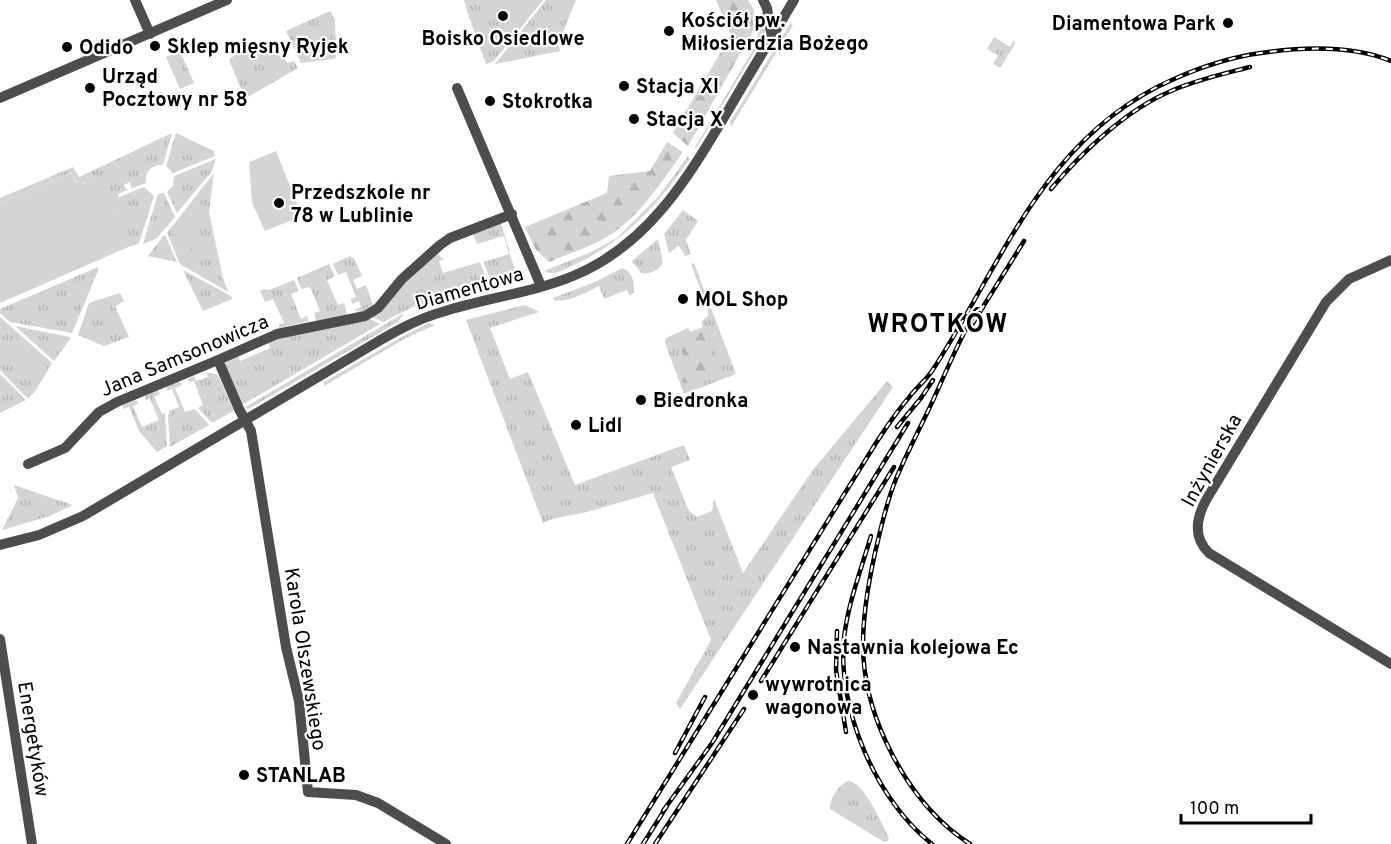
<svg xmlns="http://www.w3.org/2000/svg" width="1391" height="844" font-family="Overpass,sans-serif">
	<defs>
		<pattern id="grass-tufts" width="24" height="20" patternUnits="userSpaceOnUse" patternTransform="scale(1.5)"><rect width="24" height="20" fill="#d4d4d4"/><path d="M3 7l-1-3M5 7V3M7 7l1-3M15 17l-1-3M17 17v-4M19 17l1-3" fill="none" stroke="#b4b4b4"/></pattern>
		<pattern id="forest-firs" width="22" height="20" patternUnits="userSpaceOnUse" patternTransform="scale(1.5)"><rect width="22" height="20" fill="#d4d4d4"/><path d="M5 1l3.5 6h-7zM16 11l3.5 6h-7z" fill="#b4b4b4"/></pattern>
	</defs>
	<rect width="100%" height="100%" fill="#fff"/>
	<path fill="url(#grass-tufts)" d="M464,0h79l-49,61 -8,3 -19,-53z
		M546,0h30l-18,44 2,7 -65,13z
		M330,11l5,8 1,38 -2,2 -33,4 -15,-32z
		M765,11l1,18 -5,12 -64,106 -3,2 62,-104 5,-29 -3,-1z
		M790,24l3,1 -62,102 -1,-5z
		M994,37l16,10 4,-7 1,4 -15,24 -7,-4 5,-9 -11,-6z
		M251,48l37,10 -3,1 2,4 7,-2 4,7 -52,30 -2,-2 -15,-36 1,-2z
		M180,51l14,32 -14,6 -14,-32z
		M172,133l-9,32c-12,0 -18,6 -17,18l-16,6 1,-2 -1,-5 -6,3 2,4 2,1 -10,4 1,3 25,-10 10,9 -15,47 -6,3 -31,-70 -20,8 -5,-1 -5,-10 -72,30v-5l73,-31 6,10z
		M176,133l38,18 1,5 -42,17 -7,-7z
		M688,156l1,4c-31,45 -65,82 -115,105 -10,4 -20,12 -30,6l45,-18 28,-15 41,-41z
		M216,159l-4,12 -35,42 -10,-21 6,-6 1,-10z
		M214,173l-5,39 14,66 5,14 -48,-28 -13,-31z
		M164,193l11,24 -18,21 -14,6 15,-50z
		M683,210l15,11 -12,19 5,14 -6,2 -3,-6 -4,-4 -9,7 -5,-19z
		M501,223l15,51 -23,10 -10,-22 26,-8 -5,-18 -27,8 -4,-10z
		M164,235h1l12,27 -29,-6z
		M658,239l5,24c-4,7 -14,12 -22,10l-9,-12z
		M438,254l6,6 -5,1 4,12 37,-11 9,23 -74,21 -32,16 -12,-6 64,-61z
		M350,256l4,2 8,18 -9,4 4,9 9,-4 7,20 -12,7 -7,-2 7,-3 -2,-6 -7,3 -1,-5 5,-2 -10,-25 -8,3 -5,-11z
		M694,263l42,111 -52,20 -19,-51 1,-5 22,-10 2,4 13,-5 -2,-5 7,-6v-7l-17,-45z
		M329,264l6,12 -8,4 11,25 6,-2 3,11 -1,1 -30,6 -2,-8 6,-2 -10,-24 -9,2 -4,-11z
		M98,267v4l-26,62 -62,-11 -10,-9v-4z
		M622,268c11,4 12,13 12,24l-4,4 -3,-6 -23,9 -5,-13c-13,6 -32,18 -46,14v-2l42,-16z
		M183,270l48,26 1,3 -29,12z
		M294,280l5,11 -8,3 10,25 6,-3 2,5 -30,7v-3l5,-2 -11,-24 -8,3 -5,-11 4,-2 5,1z
		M120,293l4,8 -9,5 14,31 -25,9 -26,-11 11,-32z
		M525,305l14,7 -49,16 20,51 18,-7 47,113 109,-40 6,15 -19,7 18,44 8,6 15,-6 2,-12 29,74 69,-102 75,-90 6,6 -213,322 -4,-6 35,-63 -58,-147 -66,19 -35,7 -9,4 -77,-203z
		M404,313l-6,9 -148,86h-6z
		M0,317l52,46 -16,27 -8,9 -28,-29z
		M368,318l12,6 -138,81 -17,-40 1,-3 12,-7 2,6 30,-13 -2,-6 13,-5z
		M429,323l6,2 -29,13 -82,48v-4l83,-48z
		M15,326l55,11v2l-16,22z
		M206,372l12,3 15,34v2l-21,12 -14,-15 5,-3 -9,-24 -5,1 -1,-3 6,-3 2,5 12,-4z
		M0,374l26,26 -26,13z
		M179,381l3,4 -7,3 10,24 10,-3 14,16 -39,22 -2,-32 2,-1 -1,-3 10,-4 -7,-18 -5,2 -1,-5z
		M158,390l2,4 -6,3 8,17 3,-1 2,33 -10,6 -18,-21 -10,-24 -6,2v-4l13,-5 3,3 -6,3 9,21 17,-7 -9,-21 -5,1v-5z
		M14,485l59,20 -23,11 -48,14 16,-32z
		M848,781c17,1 33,42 41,57l-1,3 -4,1 -54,-33c-1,-10 9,-24 18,-28z"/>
	<path fill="url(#forest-firs)" d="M716,0h32l6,10 -1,21 -65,115 -15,-13 58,-98z
		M667,142l16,10c-20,28 -41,61 -70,81 -19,13 -43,20 -64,29l-13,-12 -11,-23 82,-34 2,-17 41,-5z
		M702,331h3l3,8v7l5,10c-5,12 -15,29 -30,27l-2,-9 -6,-6 1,-4 8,-6 -4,-13 4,-2 4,-8z"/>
	<path fill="#d4d4d4" d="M486,0h42l3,9 -36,14z
		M329,23l2,1 -1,26 -26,9 -9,-24z
		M276,151l26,65 -37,15 -13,-28 -3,-41z
		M72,173l4,10 5,-2 2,3 19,-9 31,70 -133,58v-100z
		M198,199l9,14 -21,47h-2l-13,-30z
		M26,347l22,22 -11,16 -26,-23z"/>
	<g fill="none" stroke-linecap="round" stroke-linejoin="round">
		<path stroke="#4d4d4d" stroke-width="10" d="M135,0l15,34
			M763,0l4,8 5,30
			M457,88l84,198
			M0,98l227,-98
			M1391,260l-42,19 -23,23 -120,198c-10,19 -13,37 3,53l182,111
			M218,360l21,49 12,22 35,216 13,54 9,91 48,3 22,8 68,41
			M28,464l37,-16 34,-36 18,-10 101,-42 59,-26 88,-18 13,-8 24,-29 38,-34 10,-7 62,-24
			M0,545l39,-10 44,-19 289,-171c22,-13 45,-26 70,-33 43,-14 90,-19 131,-36 76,-31 116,-100 156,-167 21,-36 43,-72 65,-109
			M0,639l32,205"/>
		<g stroke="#000" stroke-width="4.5">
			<path id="rail" d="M1051,189c31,-37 75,-79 120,-98 25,-11 52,-17 79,-24
				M973,323l51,-82
				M897,427l24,-29 12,-18
				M871,536c-10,34 -23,67 -27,102 -7,71 32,162 88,206
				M837,631l-1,39 10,62
				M761,681l133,-214
				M675,753l30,-56
				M663,811l49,-68 196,-320
				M627,844l249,-401c11,-17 22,-33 35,-48 6,-8 15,-15 21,-24 72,-110 112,-235 242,-292 27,-12 57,-22 87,-26 41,-6 90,-8 130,8
				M643,844l24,-38
				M655,844l89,-135
				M970,844c-34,-22 -58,-52 -77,-88 -38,-72 -35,-126 -18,-203 6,-25 11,-50 21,-74 10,-24 22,-47 33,-70 15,-32 28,-65 45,-95"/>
		</g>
		<use href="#rail" stroke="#fff" stroke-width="2" stroke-dasharray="7" stroke-linecap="butt"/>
	</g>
	<g fill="#000" stroke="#fff" stroke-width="2">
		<circle cx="503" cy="16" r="6"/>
		<circle cx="1228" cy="23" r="6"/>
		<circle cx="669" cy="31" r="6"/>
		<circle cx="155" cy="46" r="6"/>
		<circle cx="67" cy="47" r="6"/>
		<circle cx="624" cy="86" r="6"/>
		<circle cx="90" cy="88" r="6"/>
		<circle cx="490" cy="101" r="6"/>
		<circle cx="634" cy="119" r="6"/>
		<circle cx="279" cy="203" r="6"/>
		<circle cx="683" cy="299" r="6"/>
		<circle cx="641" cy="400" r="6"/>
		<circle cx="576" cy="425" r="6"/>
		<circle cx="795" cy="647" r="6"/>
		<circle cx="753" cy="695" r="6"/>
		<circle cx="244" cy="775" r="6"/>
	</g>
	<g text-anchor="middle" stroke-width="4.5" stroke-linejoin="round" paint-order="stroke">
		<g font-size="20" font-weight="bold" fill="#000" stroke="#fff" text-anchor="start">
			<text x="681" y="27">Kościół pw.<tspan x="681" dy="23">Miłosierdzia Bożego</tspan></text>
			<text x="1216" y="30" text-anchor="end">Diamentowa Park</text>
			<text x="503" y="45" text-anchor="middle">Boisko Osiedlowe</text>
			<text x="167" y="53">Sklep mięsny Ryjek</text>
			<text x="79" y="54">Odido</text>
			<text x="102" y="83">Urząd<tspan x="102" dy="23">Pocztowy nr 58</tspan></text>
			<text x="636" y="93">Stacja XI</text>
			<text x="502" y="108">Stokrotka</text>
			<text x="646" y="126">Stacja X</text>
			<text x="291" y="199">Przedszkole nr<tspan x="291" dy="23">78 w Lublinie</tspan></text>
			<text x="695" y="306">MOL Shop</text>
			<text x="653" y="407">Biedronka</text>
			<text x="588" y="432">Lidl</text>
			<text x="807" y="654">Nastawnia kolejowa Ec</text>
			<text x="765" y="691">wywrotnica<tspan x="765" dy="23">wagonowa</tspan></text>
			<text x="256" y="782">STANLAB</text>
		</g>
		<g font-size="20" fill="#000" stroke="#fff">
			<text transform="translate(469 288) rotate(-16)" y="7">Diamentowa</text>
			<text transform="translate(184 355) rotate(-23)" y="7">Jana Samsonowicza</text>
			<text transform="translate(1211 460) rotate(-61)" y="7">Inżynierska</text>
			<text transform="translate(306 659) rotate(81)" y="7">Karola Olszewskiego</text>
			<text transform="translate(34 739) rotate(81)" y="7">Energetyków</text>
		</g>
		<g font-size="26" font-weight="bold" letter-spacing="1.5" fill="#000" stroke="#fff">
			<text x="938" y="332">WROTKÓW</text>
		</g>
	</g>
	<path d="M1181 814v9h130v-9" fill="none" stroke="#000000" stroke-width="3"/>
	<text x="1190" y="814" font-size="18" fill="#000000" stroke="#ffffff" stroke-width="4.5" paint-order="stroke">100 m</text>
</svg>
